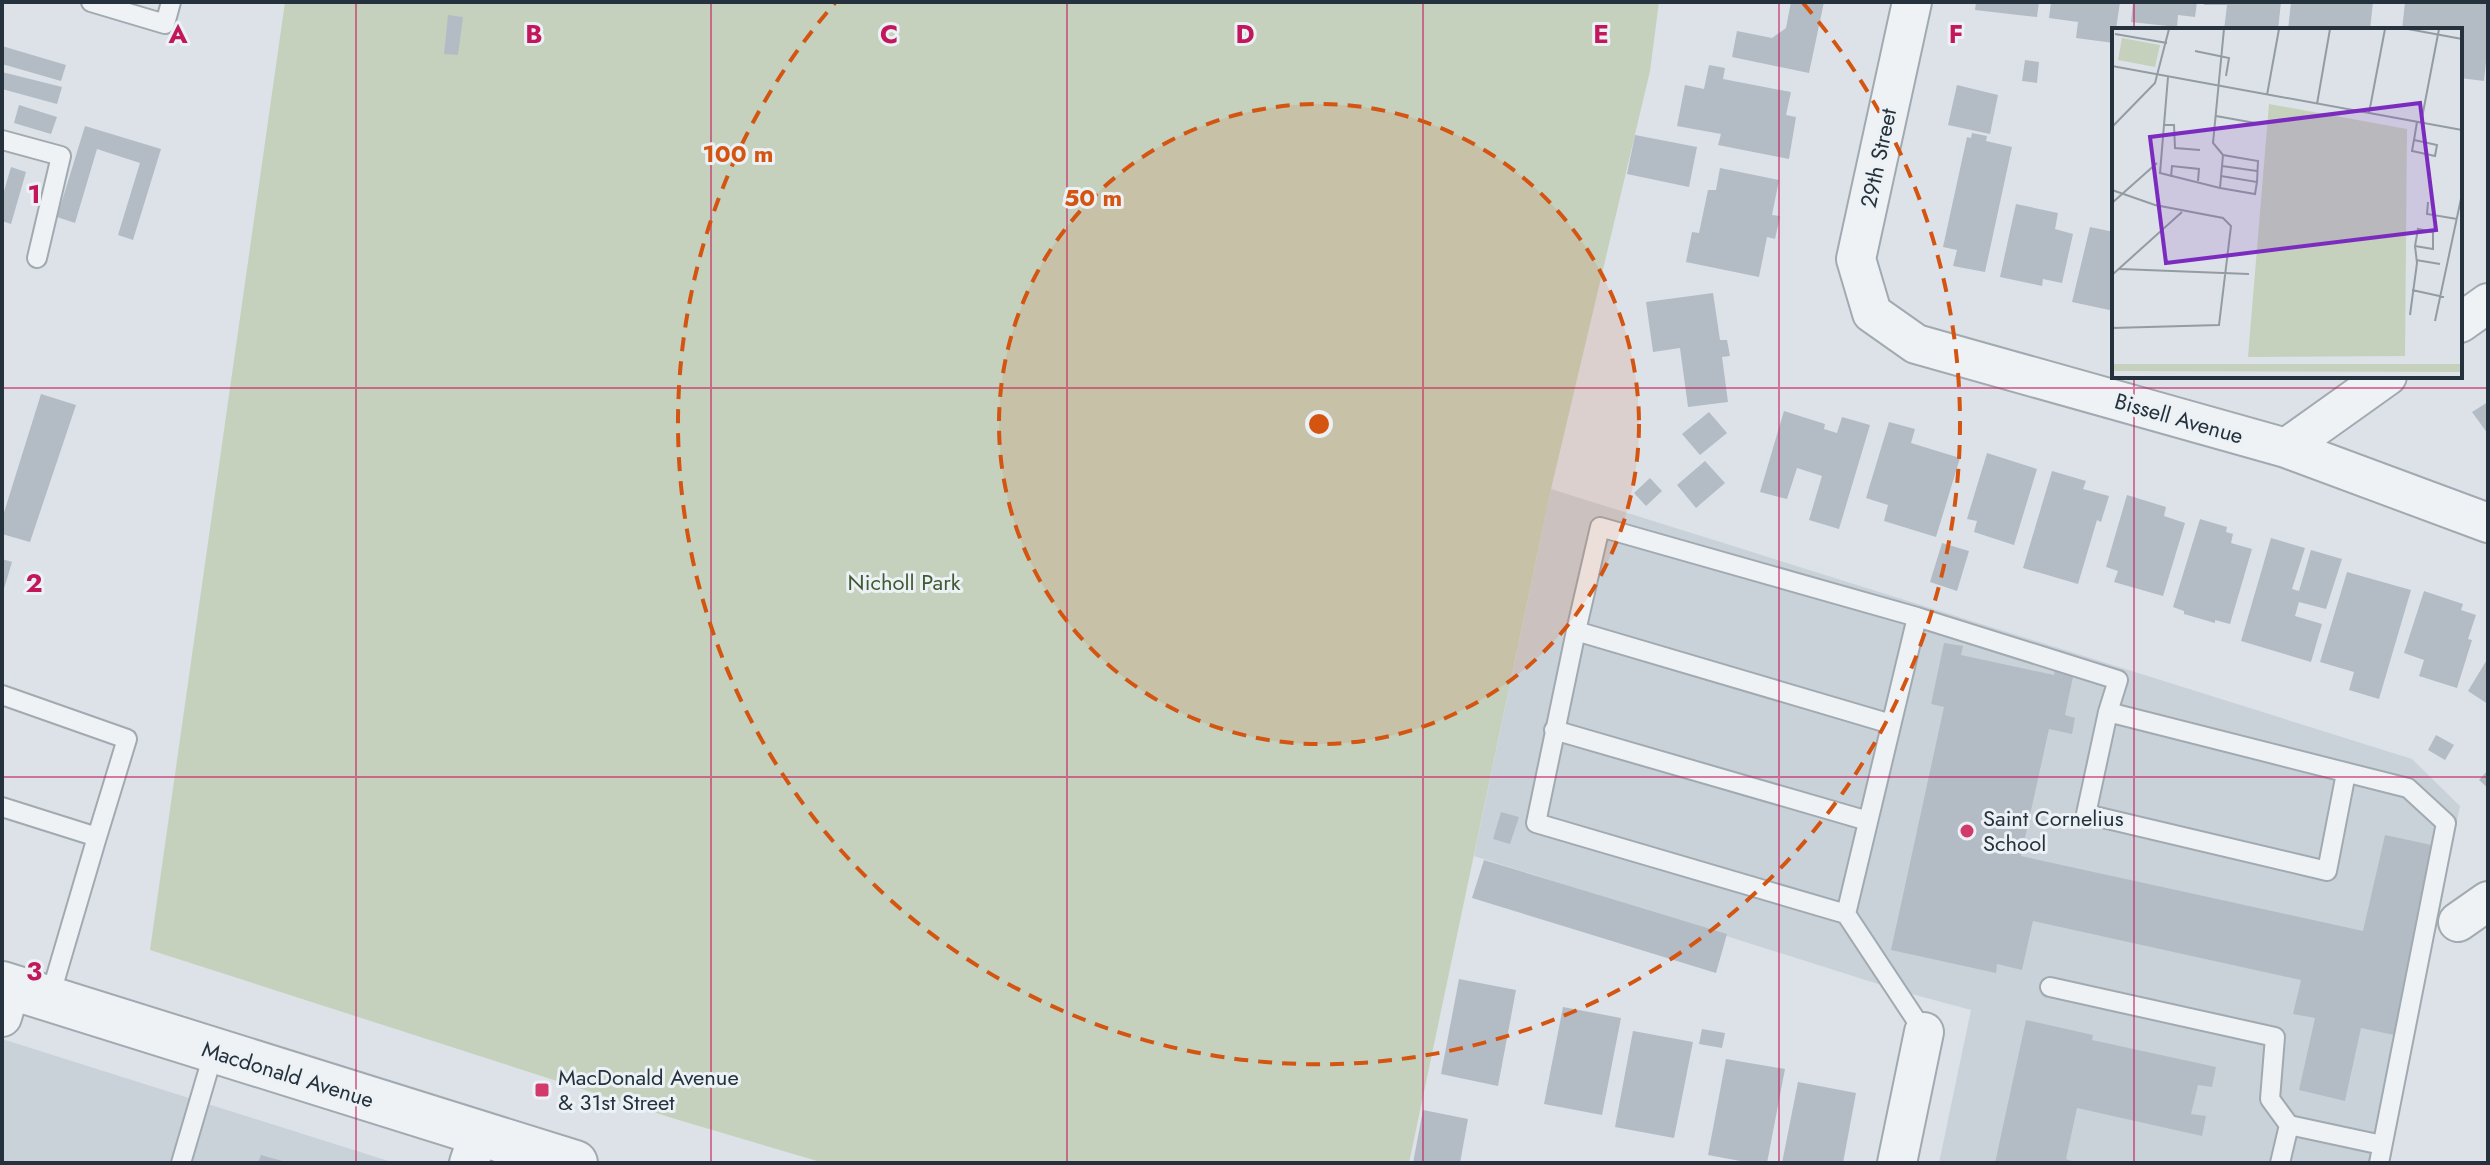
<svg xmlns="http://www.w3.org/2000/svg" width="2490" height="1165" font-family="Jost,sans-serif">
	<rect width="100%" height="100%" fill="#dce2e7"/>
	<path fill="#cad2d9" d="M1551,489l861,270 48,47 -71,357h-450l32,-153 -74,-20 -423,-134z
		M2,1039l393,124h-393z"/>
	<path fill="#c5d1bd" d="M285,2h1374l-9,69 -99,418 -142,674h-585l-152,-45 -522,-168z"/>
	<path fill="#b3bcc4" d="M1791,2h33l-15,71 -77,-16 5,-26 35,7 14,-10z
		M1976,2h63l-2,15 -62,-7z
		M2051,2h69l-6,41 -38,-5 2,-16 -29,-4z
		M2133,2h64l-2,15 -17,-2 -1,12 -46,-5z
		M2204,2h77l-3,28h-54l3,-25h-23z
		M2291,2h82l-3,28h-82z
		M2405,2h83v40l-4,39 -24,-3v-48h-58z
		M448,15l15,2 -5,38 -14,-1z
		M2,46l64,19 -5,16 -59,-17z
		M2025,60l14,2 -2,21 -15,-2z
		M1709,65l16,3 -2,11 68,13 -5,23 10,2 -7,42 -71,-14 3,-11 -44,-8 8,-41 19,4z
		M2,72l60,15 -5,17 -55,-15z
		M1957,85l41,10 -8,39 -42,-9z
		M19,105l38,12 -6,17 -37,-11z
		M85,126l76,23 -28,91 -15,-5 22,-72 -43,-14 -22,74 -18,-6z
		M1972,133l15,3 -1,5 26,6 -27,125 -32,-6 4,-16 -14,-3 24,-110 4,1z
		M1635,135l62,12 -8,40 -62,-13z
		M11,167l15,5 -15,52 -9,-3v-23z
		M1720,168l59,12 -7,35 8,1 -5,23 -8,-2 -8,40 -73,-15 6,-30 7,1 9,-43h8z
		M2016,204l42,9 -3,16 18,5 -11,49 -19,-4 -1,7 -42,-9z
		M2090,227l24,5v79l-42,-9z
		M1713,293l7,47h7l3,16 -8,1 6,45 -40,5 -8,-59 -27,4 -7,-50z
		M41,394l35,11 -46,137 -28,-8v-15z
		M2488,402v32l-16,-22z
		M1784,411l41,13 -1,5 13,4 5,-16 28,8 -31,104 -30,-9 13,-44 -25,-8 -10,31 -27,-7z
		M1709,412l18,21 -27,22 -18,-21z
		M1889,422l26,7 -4,14 49,15 -24,79 -52,-16 4,-16 -22,-7z
		M1987,453l50,16 -23,76 -40,-13 3,-11 -10,-2z
		M1705,461l20,22 -29,25 -19,-23z
		M2052,471l34,10 -3,8 26,7 -8,26 -4,-2 -19,64 -55,-16z
		M1650,478l12,13 -16,15 -12,-13z
		M2127,495l39,12 -2,9 21,7 -22,73 -49,-14 4,-11 -12,-4z
		M2200,519l27,8 -1,5 7,2 -2,9 21,6 -22,75 -15,-4v3l-31,-9v-3l-11,-4z
		M2271,538l34,10 -13,41 7,2 12,-41 31,9 -16,50 -27,-7 -4,14 27,8 -11,38 -70,-21z
		M1942,543l27,8 -12,40 -27,-9z
		M2,559l10,3 -9,30h-1z
		M2347,572l64,18 -32,109 -30,-9 5,-18 -34,-10z
		M2424,591l39,13 -2,6 15,5 -8,24 4,1 -15,48 -38,-12 5,-16 -20,-7z
		M1944,643l19,3 -2,9 93,20 1,-8 19,5 -9,43 10,3 -3,16 -23,-5 -28,127 342,75 22,-96 51,11 -42,189 -33,-7 -16,73 -46,-11 16,-72 -22,-4 8,-34 -268,-59 -11,49 -25,-6 -1,9 -105,-23 53,-243 -13,-3z
		M2488,658v46l-20,-13z
		M2436,735l18,10 -9,15 -17,-10z
		M2488,770v18l-9,-8z
		M1501,812l18,5 -9,27 -17,-5z
		M1484,860l243,74 -11,39 -244,-75z
		M1459,979l57,11 -18,96 -57,-12z
		M1563,1007l58,11 -19,97 -58,-11z
		M2026,1020l67,15 -1,5 124,27 -4,20 -14,-2 -7,29 15,2 -4,20 -125,-28 -11,51 11,4h-82z
		M1702,1029l23,4 -3,15 -23,-4z
		M1633,1031l60,11 -19,96 -59,-11z
		M1726,1059l59,10 -18,94h-16l-43,-8z
		M1798,1082l58,11 -13,70h-61z
		M1423,1110l45,9 -8,44h-47z
		M261,1155l25,7v1h-28z"/>
	<g fill="none" stroke-linecap="round" stroke-linejoin="round">
		<g stroke="#a1aab1" stroke-width="22">
			<path id="service" d="M91,2l74,22 6,-22
				M2,140l59,16 -24,102
				M1576,631l-40,192 310,91 78,118
				M2,695l125,44 -30,98
				M2108,712l-22,102 241,57 19,-98
				M1891,724l-315,-93 24,-104 317,90
				M1554,730l314,91
				M2,807l95,30 -48,163
				M1846,914l71,-297 201,63 -10,32 300,76 38,35 -67,340
				M2050,987l225,50 -5,62 19,26 93,20
				M181,1163l33,-112
				M2280,1163l9,-38"/>
		</g>
		<g stroke="#a1aab1" stroke-width="42">
			<path id="minor" d="M1912,2l-56,257 16,54 44,31 370,104 202,75
				M2460,323l28,-20
				M2286,448l101,-72
				M2458,922l30,-21
				M2,1017l9,-30
				M469,1163l10,-30
				M1897,1163l27,-131"/>
		</g>
		<g stroke="#a1aab1" stroke-width="48">
			<path id="tertiary" d="M2,984l573,179"/>
		</g>
		<use href="#service" stroke="#eff2f5" stroke-width="18"/>
		<use href="#minor" stroke="#eff2f5" stroke-width="38"/>
		<use href="#tertiary" stroke="#eff2f5" stroke-width="44"/>
	</g>
	<path fill="none" stroke="#c2185b" stroke-width="2" stroke-opacity="0.55" d="M356,2v1161M711,2v1161M1067,2v1161M1423,2v1161M1779,2v1161M2134,2v28M2134,376v787M2,388h2486M2,777h2486"/>
	<circle cx="1319" cy="424" r="320" fill="#d45511" fill-opacity=".12"/>
	<g fill="none" stroke="#d45511" stroke-width="4" stroke-dasharray="14 10">
		<circle cx="1319" cy="424" r="320"/>
		<path d="M1803 3A641 641 0 1 1 835 3"/>
	</g>
	<g fill="#d23a6b" stroke="#ebf1f5" stroke-width="3">
		<circle cx="1967" cy="831" r="8"/>
		<rect x="534" y="1082" width="16" height="16" rx="4"/>
	</g>
	<g text-anchor="middle" stroke-width="6" stroke-linejoin="round" paint-order="stroke">
		<g font-size="22" fill="#25323d" stroke="#ebf1f5">
			<text transform="translate(1878 158) rotate(-78)" y="8">29th Street</text>
			<text transform="translate(2179 418) rotate(16)" y="8">Bissell Avenue</text>
			<text transform="translate(288 1074) rotate(17)" y="8">Macdonald Avenue</text>
		</g>
		<g font-size="22" fill="#405a32" stroke="#ebf1f5">
			<text x="904" y="590">Nicholl Park</text>
		</g>
		<g font-size="22" fill="#25323d" stroke="#ebf1f5" text-anchor="start">
			<text x="1983" y="826">Saint Cornelius<tspan x="1983" dy="25">School</tspan></text>
			<text x="558" y="1085">MacDonald Avenue<tspan x="558" dy="25">&amp; 31st Street</tspan></text>
		</g>
	</g>
	<g transform="translate(2112 28)">
		<rect width="350" height="350" fill="#dce2e7"/>
		<path d="M10,10l38,7 -5,22 -37,-7zM157,76l138,25 -2,227 -157,1zM0,336h350v8l-350,-1z" fill="#c5d1bd"/>
		<path fill="none" stroke="#939ca3" stroke-width="2" d="M112,1l-11,114 10,12 35,6 -1,21M296,1l54,10M3,6l52,9M83,23l34,7 -3,18M0,38l350,64M56,49l-8,96 60,15 3,-33M155,67l12,-66M205,76l13,-75M257,85l16,-84M104,88l39,7M309,95l18,-94M51,97h11l1,23 25,2M0,99l43,-44 14,-54M302,112l-2,11 23,5 2,-11 -23,-5 3,-18M110,138l35,5M59,149l1,-11 27,3 -1,12M108,160l35,6 2,-12 -36,-6M0,162l43,15 68,13 8,8 -12,99 -107,3M316,174l-1,12 30,5M0,175l45,-40M304,232l24,4M8,241l129,5M0,247l70,-63M300,262l32,7M298,287l7,-52 -2,-17 3,-17 15,3v17l-18,-3M323,293l27,-127"/>
		<path fill="#7b2cbf" fill-opacity="0.15" stroke="#7b2cbf" stroke-width="4" d="M308,75l16,127 -270,33 -16,-126z"/>
		<rect width="350" height="350" fill="none" stroke="#25323d" stroke-width="4"/>
	</g>
	<g font-size="26" text-anchor="middle" font-weight="bold" fill="#c2185b" stroke="#ebf1f5" stroke-width="6" stroke-linejoin="round" paint-order="stroke">
		<text x="178" y="43">A</text>
		<text x="534" y="43">B</text>
		<text x="889" y="43">C</text>
		<text x="1245" y="43">D</text>
		<text x="1601" y="43">E</text>
		<text x="1956" y="43">F</text>
		<text x="34" y="203">1</text>
		<text x="34" y="592">2</text>
		<text x="34" y="980">3</text>
	</g>
	<circle cx="1319" cy="424" r="12" fill="#d45511" stroke="#ebf1f5" stroke-width="4"/>
	<g font-size="24" text-anchor="middle" font-weight="bold" fill="#d45511" stroke="#ebf1f5" stroke-width="6" stroke-linejoin="round" paint-order="stroke">
		<text x="738" y="162">100 m</text>
		<text x="1093" y="206">50 m</text>
	</g>
	<rect width="2490" height="1165" fill="none" stroke="#25323d" stroke-width="8"/>
</svg>
